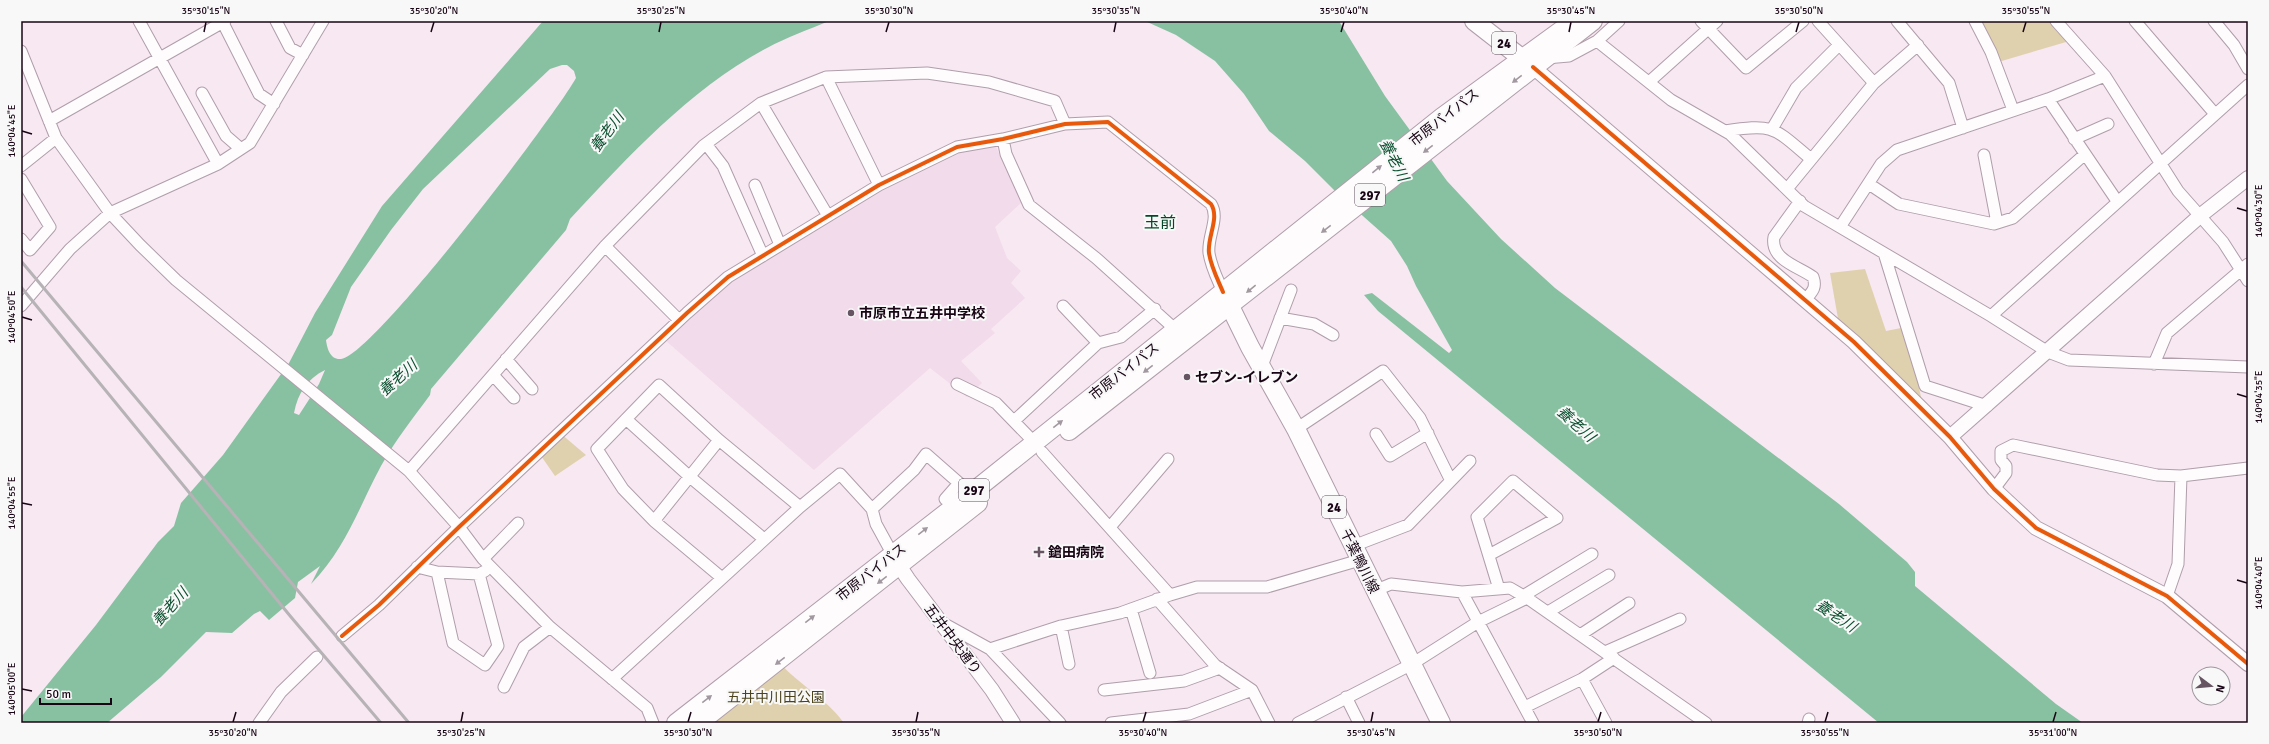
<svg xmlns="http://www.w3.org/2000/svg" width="2269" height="744" font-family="Signika,'Noto Sans JP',sans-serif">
	<rect width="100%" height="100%" fill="#f7e8f2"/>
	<path fill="#f2dbeb" d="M996,147l26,55 -27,25 12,31 14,13 -10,12 14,15 -34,31 4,4 -34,28 21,22 -15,14 -37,-29 -116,102 -149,-130 67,-61 147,-89 79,-40z"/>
	<path fill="#e0d1ae" d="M1975,21h81l17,19 -78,23z
		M1865,269l21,62 20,-4 18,84 -84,-81 -10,-57z
		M560,433l26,22 -31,21 -16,-23z
		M779,662c20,23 46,35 65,61h-145z"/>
	<path fill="#88c1a2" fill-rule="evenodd" d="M543,21h286c-21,9 -42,16 -62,27 -77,41 -138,108 -197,171l-4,11 -135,159 -1,6c-17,23 -35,46 -49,71 -23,43 -35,82 -70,118l9,-18 -22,16 -3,16 -26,22 -9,-9 -6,3 -22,19 -26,-1 -45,45 -54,46h-86v-6l75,-92 62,-83 16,-16 7,-23 42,-48 66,-92 26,-50 67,-107zM562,65h5l7,6 2,7c-21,38 -204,279 -235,281 -11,1 -14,-11 -15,-19l6,-5 19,-48 40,-57 32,-41 127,-120zM325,370l-6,14 -20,31 -5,-2c4,-20 13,-34 31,-43z
		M1145,21h194l46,75 62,85 54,58 54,49 284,216 68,58 8,10v14l141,118 27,19h-204l-501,-412 -14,-16 8,-2 77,60 3,-3 -36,-64 -9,-20 -16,-25 -55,-49 -31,-31 -36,-30 -25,-37 -29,-33 -39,-26z"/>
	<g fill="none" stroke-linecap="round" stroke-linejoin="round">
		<g stroke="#b09eaa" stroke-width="13">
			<path id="minor" d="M139,21l79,143
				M222,21l37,73 15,10
				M276,21l14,27 13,7
				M1701,21l45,47 57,-47
				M1818,21l56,62
				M1897,21l52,62 14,45
				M1975,21l16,31 22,58
				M2056,21l49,55 73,115 45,51 25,39
				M2135,21l80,93
				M2214,21l20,24 14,24
				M1597,41l74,59 59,34 74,72 187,110 57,36 21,8 179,7
				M21,51l35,87 54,75 30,32 36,35 233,191 50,56 24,32 67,68 97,81 6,15
				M1546,58l23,-2 28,-15 22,-20
				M826,77l53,108
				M1649,82l68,-61
				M202,93l24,43 15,13
				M2048,99l69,102
				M761,103l67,113
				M49,121l176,-100
				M1772,129l24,-41 43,-43
				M1725,131c50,-8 49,-3 86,28
				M1003,139l3,15 23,51 67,53 80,72
				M2074,139l34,-15
				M706,144l17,22 40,90
				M1984,155l13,68
				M21,166l35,-28
				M21,179l29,48 -20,23 -9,-11
				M1869,184l30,20 95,20 19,-6 71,-63
				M755,185l25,60
				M1787,189l87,-106 44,-38
				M1800,201l-26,36c-4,23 24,29 39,40 4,11 -1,15 -8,23
				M1840,227l41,-63 16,-14 151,-51 57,-23
				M605,246l74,74
				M1884,253l41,133 62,20
				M21,306l49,-57 40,-36 108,-49 32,-21 73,-122
				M1063,306l35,37
				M1991,316l257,-231
				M1280,318l34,6 19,11
				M506,359l26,30
				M2154,364l13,-31 81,-69
				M1262,366l29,-76
				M493,375l21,23
				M957,384l39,19 38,39
				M626,419l64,58 74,62
				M1014,421l84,-78 23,-6 34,-28
				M1296,429l87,-58 37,47 30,61
				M1376,434l14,22 38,-23
				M1042,452l128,143
				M409,471l196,-225 98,-100 58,-43 65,-26 101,-4 62,9 66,19 10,23
				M1994,489l12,-16v-7l-5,-6v-9l12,-6 144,30 24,1 67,-8
				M872,509l42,-39 12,-16 33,29 -14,16
				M654,521l65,-81
				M1110,527l58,-68
				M1353,546l55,-21 62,-64
				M1489,555l68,-37 -44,-37 -36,36 22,72
				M483,559l35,-36
				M417,567l20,5 42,2 6,-3
				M437,572l16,71 32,22 13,-19 -19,-72
				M722,578l-68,-57 -31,-32 -26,-40 62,-64 60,55 81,67
				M1374,591l17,-7 71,8 48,-4 17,10 179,125
				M1462,592l71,131
				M1523,596l69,-42
				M2167,596l11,-32 3,-88
				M1157,599l58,66 37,25 17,33
				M1131,609l19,64
				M1548,612l61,-37
				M941,622l49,27 70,74
				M1061,626l8,38
				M1580,635l49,-32
				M342,636l37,-31 80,-78 228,-214 41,-36 151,-92 78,-38 46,-8 62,-15 43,-2 103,82c9,14 -4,33 -2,49 2,14 9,27 14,39
				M990,649l71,-23 59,-13 50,-18 27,-8h70l93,-27
				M1605,652l75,-33
				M612,679l188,-172 40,-33 32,35 4,15 17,31
				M1582,679l24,44
				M504,687l20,-40 26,-20
				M1104,690l80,-9 36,-13
				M1346,697l13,26
				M1525,707l57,-28 32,-21
				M259,723l22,-31 36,-35
				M1111,723l78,-9 63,-24
				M1298,723l114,-59 66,-42 49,-24
				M1808,723l1,-4"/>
		</g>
		<g stroke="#b09eaa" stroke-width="16">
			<path id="tertiary" d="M1533,67l321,275 96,95 44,52 42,39 131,68 81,68
				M1950,437l251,-222 47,-37
				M894,558l14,21 84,111 21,33"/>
		</g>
		<g stroke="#b09eaa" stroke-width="20">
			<path id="primary" d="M1474,21l59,46
				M1223,292l27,55 46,82 145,294"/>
		</g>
		<g stroke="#b09eaa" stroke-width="20">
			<path id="trunk" d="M1069,431l524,-410
				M676,723l288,-224 478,-382 132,-96
				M699,723l279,-220"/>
		</g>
		<use href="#minor" stroke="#fefcfd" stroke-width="11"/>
		<use href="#tertiary" stroke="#fefcfd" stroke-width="14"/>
		<use href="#primary" stroke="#fefcfd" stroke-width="18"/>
		<use href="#trunk" stroke="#fefcfd" stroke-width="18"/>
		<path stroke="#b6b2b5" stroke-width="3" d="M21,261l388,462
			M21,287l270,330 90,106"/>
		<g stroke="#f8f8f8" stroke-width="6">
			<path id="cycleway" d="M1533,67l321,275 96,95 44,52 42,39 131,68 81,68
				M342,636l37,-31 80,-78 228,-214 41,-36 151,-92 78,-38 46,-8 62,-15 43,-2 103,82c9,14 -4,33 -2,49 2,14 9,27 14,39"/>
		</g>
		<use href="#cycleway" stroke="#e8590c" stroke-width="4"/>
	</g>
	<defs><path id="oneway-solid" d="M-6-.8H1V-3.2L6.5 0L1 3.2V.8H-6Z"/></defs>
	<g fill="#a299a0">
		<use href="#oneway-solid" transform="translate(1517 79) rotate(142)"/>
		<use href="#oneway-solid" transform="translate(1428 149) rotate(142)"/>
		<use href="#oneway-solid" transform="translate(1377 169) rotate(-39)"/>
		<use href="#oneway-solid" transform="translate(1326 229) rotate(142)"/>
		<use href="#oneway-solid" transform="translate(1251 289) rotate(141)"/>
		<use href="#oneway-solid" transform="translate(1148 369) rotate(142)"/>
		<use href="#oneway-solid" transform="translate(1058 424) rotate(-38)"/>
		<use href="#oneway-solid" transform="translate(923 531) rotate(-38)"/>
		<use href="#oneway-solid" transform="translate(882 580) rotate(142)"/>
		<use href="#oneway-solid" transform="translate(810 619) rotate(-38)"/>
		<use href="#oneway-solid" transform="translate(780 661) rotate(142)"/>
		<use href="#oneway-solid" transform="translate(707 699) rotate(-38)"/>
	</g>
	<path fill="none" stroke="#180414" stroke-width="1.5" d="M204,32l2,-10M431,32l3,-10M659,32l2,-10M886,32l3,-10M1114,32l2,-10M1341,32l3,-10M1569,32l2,-10M1796,32l3,-10M2023,32l3,-10M22,131l10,3M2237,208l10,3M22,317l10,3M2237,394l10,3M22,503l10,2M2237,580l10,3M22,689l10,2M233,722l3,-10M461,722l2,-10M688,722l3,-10M916,722l2,-10M1143,722l3,-10M1371,722l2,-10M1598,722l3,-10M1825,722l3,-10M2053,722l3,-10"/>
	<g fill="#665462" stroke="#f8f8f8" stroke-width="1.5">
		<circle cx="851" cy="313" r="4"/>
		<circle cx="1187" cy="377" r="4"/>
		<path d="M1037 546h4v4h4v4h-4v4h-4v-4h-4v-4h4z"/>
	</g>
	<g text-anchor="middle" stroke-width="4" stroke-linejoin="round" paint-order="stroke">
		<g fill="#f8f8f8" stroke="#5b4d58" stroke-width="1">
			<rect x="1492" y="32" width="24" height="22" rx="3"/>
			<rect x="1355" y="184" width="30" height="22" rx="3"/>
			<rect x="959" y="479" width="30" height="22" rx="3"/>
			<rect x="1322" y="496" width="24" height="22" rx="3"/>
		</g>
		<g font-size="13" font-weight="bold" fill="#180414">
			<text x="1504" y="48">24</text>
			<text x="1370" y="200">297</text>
			<text x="974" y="495">297</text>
			<text x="1334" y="512">24</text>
		</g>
		<g font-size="14" fill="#180414" stroke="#f8f8f8">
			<text transform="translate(1444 117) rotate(-38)" y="5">市原バイパス</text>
			<text transform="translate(1124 371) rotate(-38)" y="5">市原バイパス</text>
			<text transform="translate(1360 561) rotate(64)" y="5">千葉鴨川線</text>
			<text transform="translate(871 572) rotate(-38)" y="5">市原バイパス</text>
			<text transform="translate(953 639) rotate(53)" y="5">五井中央通り</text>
		</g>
		<g font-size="14" font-weight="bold" fill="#180414" stroke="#f8f8f8" text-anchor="start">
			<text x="859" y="318">市原市立五井中学校</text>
			<text x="1195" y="382">セブン-イレブン</text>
			<text x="1048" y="557">鎗田病院</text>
		</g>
		<g font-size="14" fill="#4c431c" stroke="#f8f8f8">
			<text x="776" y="702">五井中川田公園</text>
		</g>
		<g font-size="15" font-style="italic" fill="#0c5131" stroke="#f8f8f8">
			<text transform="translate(607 132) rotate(-53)" y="5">養老川</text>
			<text transform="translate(1394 160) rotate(63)" y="5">養老川</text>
			<text transform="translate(398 378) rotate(-42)" y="5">養老川</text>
			<text transform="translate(1576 424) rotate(42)" y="5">養老川</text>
			<text transform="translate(170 607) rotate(-48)" y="5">養老川</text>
			<text transform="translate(1836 616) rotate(34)" y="5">養老川</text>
		</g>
		<g font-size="16" fill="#064729" stroke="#f8f8f8">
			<text x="1160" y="228">玉前</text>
		</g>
	</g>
	<rect width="2269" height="744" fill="none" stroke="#f8f8f8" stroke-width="44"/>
	<g transform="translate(2211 686) rotate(106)"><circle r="19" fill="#f8f8f8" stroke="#9e969d"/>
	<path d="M0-3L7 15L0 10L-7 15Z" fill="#665462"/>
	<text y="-6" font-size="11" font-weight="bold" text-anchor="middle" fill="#180414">N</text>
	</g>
	<path d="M40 698v6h71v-6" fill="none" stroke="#180414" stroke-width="2"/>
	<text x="46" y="698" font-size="12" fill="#180414" stroke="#f8f8f8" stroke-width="3" paint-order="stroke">50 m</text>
	<rect x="22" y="22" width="2225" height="700" fill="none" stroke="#180414" stroke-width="1.5"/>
	<g font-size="10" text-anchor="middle" fill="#180414">
		<text x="206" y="14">35°30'15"N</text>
		<text x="434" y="14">35°30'20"N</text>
		<text x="661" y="14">35°30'25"N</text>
		<text x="889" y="14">35°30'30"N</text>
		<text x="1116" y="14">35°30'35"N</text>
		<text x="1344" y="14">35°30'40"N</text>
		<text x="1571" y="14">35°30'45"N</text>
		<text x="1799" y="14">35°30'50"N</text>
		<text x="2026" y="14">35°30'55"N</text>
		<text transform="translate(11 131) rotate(-90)" y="4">140°04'45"E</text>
		<text transform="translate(2258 211) rotate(-90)" y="4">140°04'30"E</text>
		<text transform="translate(11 317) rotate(-90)" y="4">140°04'50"E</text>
		<text transform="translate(2258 397) rotate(-90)" y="4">140°04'35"E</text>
		<text transform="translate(11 503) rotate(-90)" y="4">140°04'55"E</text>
		<text transform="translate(2258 583) rotate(-90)" y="4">140°04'40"E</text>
		<text transform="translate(11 689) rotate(-90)" y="4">140°05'00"E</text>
		<text x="233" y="736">35°30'20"N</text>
		<text x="461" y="736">35°30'25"N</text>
		<text x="688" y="736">35°30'30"N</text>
		<text x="916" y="736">35°30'35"N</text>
		<text x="1143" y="736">35°30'40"N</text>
		<text x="1371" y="736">35°30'45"N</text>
		<text x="1598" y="736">35°30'50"N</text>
		<text x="1825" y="736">35°30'55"N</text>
		<text x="2053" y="736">35°31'00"N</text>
	</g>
</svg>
